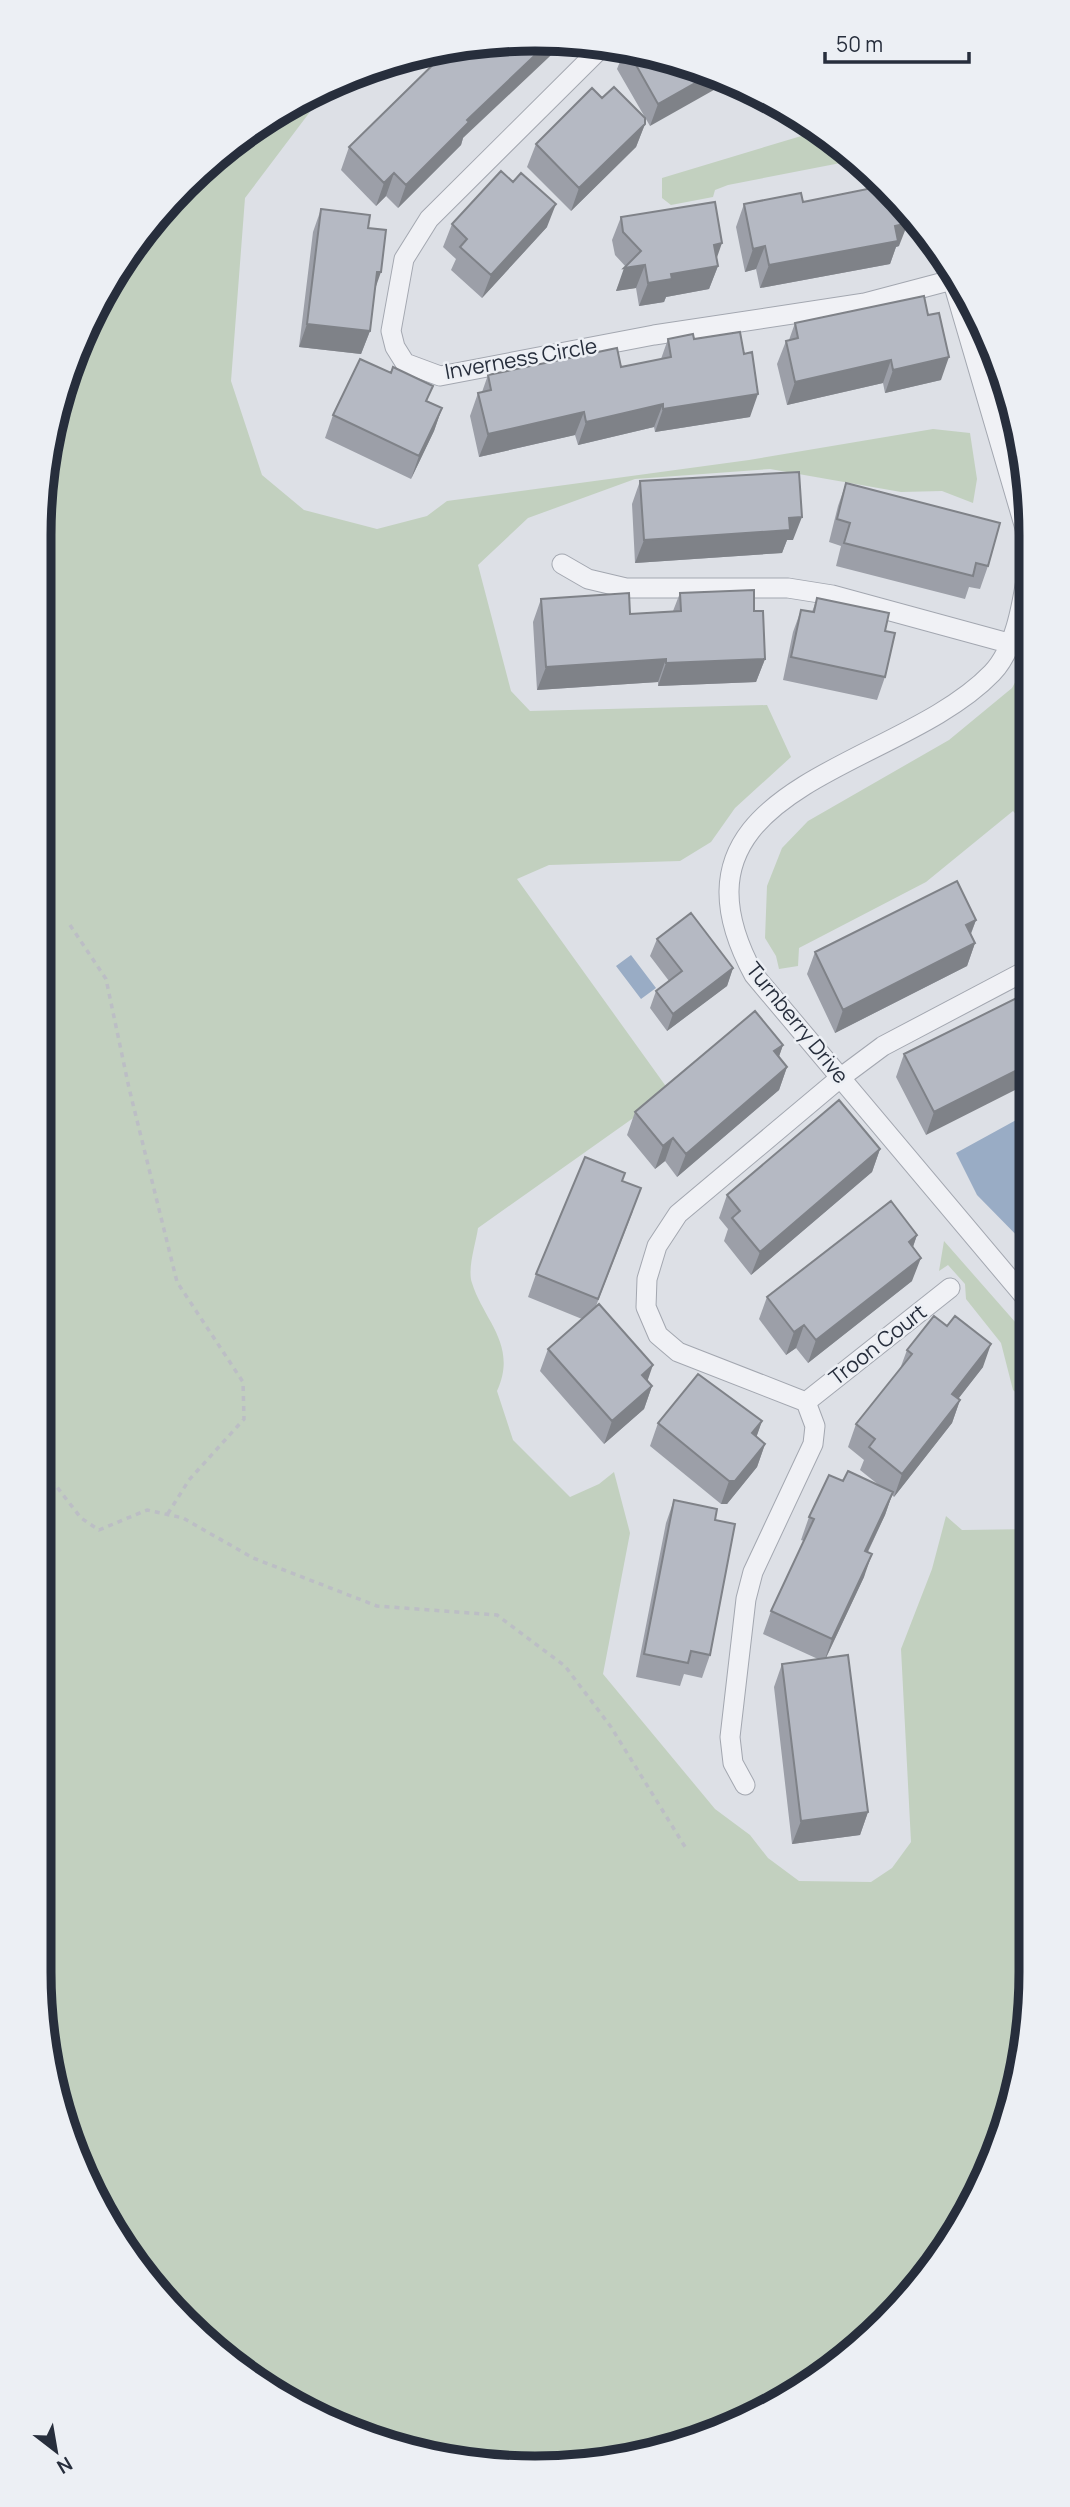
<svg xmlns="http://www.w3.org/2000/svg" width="1070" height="2507" font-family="Manrope,sans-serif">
	<rect width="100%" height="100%" fill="#dde0e6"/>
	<path fill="#c2d0bf" d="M331,84l-86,114 -14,183 31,94 42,35 73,19 50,-13 20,-15 302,-41 184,-31 37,4 7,46 -4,24 -31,-12 -41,1 -131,-23 -135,10 -107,39 -50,47 33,126 19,20 237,-6 24,52 -56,51 -24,34 -31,19 -131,4 -32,14 153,213 -192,136c-2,15 -11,41 -6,55 12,38 46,62 25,108l16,49 57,57 29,-13 15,-12 16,61 -27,141 112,135 35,26 18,23 31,23 72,1 21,-14 19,-26 -10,-193 31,-80 14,-53 16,14 68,-1 1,443 -26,160 -40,88 -56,79 -126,103 -152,57 -96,9 -96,-9 -152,-57 -126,-103 -56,-79 -40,-88 -26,-160v-1437l26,-160 40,-89 57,-79 71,-66 83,-51z
		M818,131l19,10 19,19 -128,25 -13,5 -2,7 -42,8 -9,-7v-20z
		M1028,658v170l-15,-17 -87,71 -127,66 -1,18 -19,3 -3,-13 -11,-18 2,-52 15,-38 26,-27 141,-81 63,-52z
		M944,1241l86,98v65l-17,-14 -12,-47 -35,-44 -1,-15 -17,-19 -9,6z"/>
	<path fill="#99acc5" d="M631,955l25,33 -15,11 -25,-33z
		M1029,1113v135l-52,-53 -21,-42z"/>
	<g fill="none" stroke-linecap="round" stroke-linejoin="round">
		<g stroke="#a3a7b0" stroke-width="21">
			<path id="minor" d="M605,44l-176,175 -25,40 -13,72 4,16 10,16 35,13 214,-41 211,-32 87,-23
				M949,269l78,266
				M562,564l26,15 38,9h162l44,7 176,48
				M1027,574c-5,31 -12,75 -35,99 -94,98 -342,111 -238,302l276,328
				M806,1402l144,-114
				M745,1785l-12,-22 -3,-26 16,-138 7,-27 60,-128 2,-18 -9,-24 -128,-50 -20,-17 -12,-28 1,-28 10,-33 21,-32 162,-136 43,-32 146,-77"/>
		</g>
		<path stroke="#bcbec5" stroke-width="3.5" stroke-dasharray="5 5" stroke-linecap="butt" d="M70,925l36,54 23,109 48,194 66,100 1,37 -55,61 -22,35
			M39,1464l42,54 18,12 48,-20 36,8 70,40 124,48 120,9 68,51 46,61 76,123"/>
		<use href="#minor" stroke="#f0f1f5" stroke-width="19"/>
	</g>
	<path fill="#9c9fa8" d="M625,49l70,16 -45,61 -33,-57z
		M602,98l43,26 -9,23 -65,64 -44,-44 9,-23z
		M463,138l-2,7 -63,63 -12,-12 -10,10 -35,-36 8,-23z
		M803,202l96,44 -3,1 -6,17 -130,24 -4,-19 -11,3 -9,-45 8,-23z
		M321,209l47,19 6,63 -4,40 -9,23 -62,-7 14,-115z
		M621,217l96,42 1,7 -9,23 -43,8 -2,5 -25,4 -3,-18 -20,3 10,-24 -11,-12 -3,-15z
		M452,224l95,3 -65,71 -31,-28 5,-11 -13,-12z
		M795,323l146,57 -56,13 -2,-10 -96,22 -10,-41 9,-23 3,-1z
		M668,339h26l56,78 -95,15 -1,-5 -76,18 -3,-10 -96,22 -9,-41 8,-23 4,-1 6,-17 133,-8 40,-8z
		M428,401l14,7 -8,23 -23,48 -86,-41 8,-23z
		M640,481l153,59h-6l-5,13 -147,10 -3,-59z
		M846,483l142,83 -8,23 -11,-2 -4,12 -129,-33 5,-20 -12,-4 9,-36z
		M680,593l74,18 11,48 -9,23 -98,4v-4l-121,8 -4,-68 8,-23 89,15 43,-3z
		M817,598l68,33v46l-8,23 -94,-20 10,-48 8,-22 11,2z
		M976,920l-5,14 4,9 -8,23 -132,67 -28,-59 8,-22z
		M657,939l76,29 -6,18 -60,45 -17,-23 6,-17 13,-10 -19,-25z
		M1029,992l-103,143 -30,-58 8,-23z
		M783,1045l-4,11 8,11 -8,23 -102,87 -12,-16 -10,8 -28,-34 8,-23z
		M880,1149l-8,23 -121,103 -27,-34 4,-12 -9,-11 8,-23z
		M622,1181l11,30 -37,95 56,80 -8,23 -40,35 -64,-73 8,-22 34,-30 -54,-22 8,-23z
		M917,1235l-4,12 -1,34 -104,82 -12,-15 -10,7 -27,-36 8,-22z
		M907,1350l76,17 -25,32 2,1 -8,23 -58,74 -2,-2 -7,20 -17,37 -4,25 -38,81 42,154 -8,23 -68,9 -18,-157 8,-23 36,-5 -55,-25 8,-23 33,-70 -3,-1 8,-23 34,-36 37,5 -20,-16 4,-10 -16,-13 8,-23 44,-55z
		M762,1421l-6,16 9,7 -8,23 -30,37h-6l-71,-58 8,-23z
		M674,1500l41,20 -5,135 -8,23 -18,-4 -4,12 -44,-9 30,-154z"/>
	<path fill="#7f8288" d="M550,41l15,1 -102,96 -2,7 -63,63 8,-23 61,-65z
		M711,74l17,8 -78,44 8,-22z
		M645,124l-9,23 -65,64 8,-23z
		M394,173l-8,23 -10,10 8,-23z
		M556,204l-9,23 -65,71 9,-23z
		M908,223l-9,23 -3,1 -6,17 -130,24 9,-23 126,-39z
		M722,243l-8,23v-21z
		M765,246l-9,23 -11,3 8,-23z
		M645,265l-9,23 -20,3 8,-23z
		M718,266l-9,23 -43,8 -2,5 -25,4 9,-23 23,-9z
		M377,272h4l-8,23z
		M307,324l63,7 -9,23 -62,-7z
		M949,357l-8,23 -56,13 8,-23z
		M891,360l-8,23 -96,22 8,-23z
		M758,394l-8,23 -95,15 8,-23z
		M663,404l-9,23 -76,18 8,-23z
		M442,408l-8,23 -23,48 8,-23z
		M584,412l-9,23 -96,22 9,-23z
		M802,517l-9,23h-6l-5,13 -147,10 9,-23 145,-22z
		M666,659l-8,23 -121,8 9,-23z
		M765,659l-9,23 -98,4 8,-23z
		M976,920l-9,23 -1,-18z
		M975,943l-8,23 -132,67 8,-23z
		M733,968l-6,18 -60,45 6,-17z
		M783,1045l-8,23 -1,-17z
		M1029,1064v19l-103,52 8,-23z
		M787,1067l-8,23 -102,87 9,-23z
		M673,1138l-8,23 -10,8 8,-23z
		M880,1149l-8,23 -121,103 9,-23z
		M917,1235l-8,23v-16z
		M921,1258l-9,23 -104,82 8,-23z
		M804,1325l-8,23 -10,7 8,-23z
		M991,1344l-8,23 -39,50 8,-23z
		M653,1365l-8,23 -3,-13z
		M652,1386l-8,23 -40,35 8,-23z
		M960,1400l-8,23 -58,74 8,-23z
		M762,1421l-8,23 -2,-11z
		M765,1444l-8,23 -30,37h-6l8,-23z
		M893,1492l-8,23 -28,59 8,-23z
		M872,1554l-8,23 -40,85 8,-23z
		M868,1812l-8,23 -68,9 9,-23z"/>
	<path fill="#b5b9c3" stroke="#7f8288" stroke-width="2" d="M503,40l47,1 -83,79 2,2 -63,63 -12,-12 -10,10 -35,-36 101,-99z
		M627,49l68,16 16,9 -53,30z
		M614,87l31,31v6l-66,64 -43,-44 56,-56 10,10z
		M501,171l12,11 8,-9 35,31 -65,71 -31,-28 7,-8 -15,-15z
		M882,186l23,23 3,14 -13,3 3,15 -129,24 -4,-19 -12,3 -9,-45 57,-11 2,9z
		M715,202l7,41 -8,2 4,21 -47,8 1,5 -24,4 -3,-18 -21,3 17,-17 -18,-19 -2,-15z
		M321,209l49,6 -2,13 18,2 -5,42h-4l-7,59 -63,-7z
		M924,296l4,19 11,-2 10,44 -56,13 -2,-10 -96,22 -9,-41 12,-3 -3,-15z
		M740,332l4,22 8,-2 6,42 -95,15v-5l-77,18 -2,-10 -96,22 -10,-41 13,-3 -3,-15 129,-27 4,19 50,-10 -3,-18 25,-5 1,5z
		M360,359l31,14 2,-6 40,19 -7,15 16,7 -23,48 -86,-41z
		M799,472l3,45 -13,1 1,12 -146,10 -4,-59z
		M846,483l154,40 -12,43 -12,-3 -3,13 -129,-33 6,-20 -13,-4z
		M754,590v21h9l2,48 -99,4v-4l-120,8 -5,-68 88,-6 1,21 51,-3 -1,-18z
		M817,598l72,15 -4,18 10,2 -10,44 -94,-20 10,-47 13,2z
		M957,881l19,39 -10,5 9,18 -132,67 -28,-58z
		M691,913l42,55 -60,46 -17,-23 26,-20 -25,-32z
		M1029,992v72l-95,48 -30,-58z
		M755,1011l28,34 -9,6 13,16 -101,87 -13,-16 -10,8 -28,-34z
		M839,1100l41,49 -120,103 -28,-34 8,-7 -13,-16z
		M585,1157l40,16 -3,8 19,7 -43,111 -62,-25z
		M891,1201l26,34 -8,7 12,16 -105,82 -12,-15 -10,7 -27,-35z
		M599,1304l54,61 -11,10 10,11 -40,35 -64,-72z
		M934,1316l13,10 8,-10 36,28 -39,50 8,6 -58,74 -33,-27 6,-8 -19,-15 56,-70 -5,-4z
		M698,1374l64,47 -10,12 13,11 -30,37h-6l-71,-58z
		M848,1471l45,21 -28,59 7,3 -40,85 -61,-28 43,-92 -5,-2 20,-42 14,6z
		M674,1500l43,9 -2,11 20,4 -25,131 -19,-4 -3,12 -44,-9z
		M848,1655l20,157 -67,9 -19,-157z"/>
	<g text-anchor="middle" stroke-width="5" stroke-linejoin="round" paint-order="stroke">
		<g font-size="21" fill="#272e3c" stroke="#eceff4">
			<text transform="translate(521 359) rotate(-10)" y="7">Inverness Circle</text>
			<text transform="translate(797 1023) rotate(51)" y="7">Turnberry Drive</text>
			<text transform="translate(878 1345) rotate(-38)" y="7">Troon Court</text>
		</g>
	</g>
	<path d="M0 0H1070V2507H0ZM535 51H535A484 484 0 0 1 1019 535V1972A484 484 0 0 1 535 2456H535A484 484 0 0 1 51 1972V535A484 484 0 0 1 535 51Z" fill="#eceff4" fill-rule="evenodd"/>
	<path fill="none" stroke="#272e3c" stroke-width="9" d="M535 51H535A484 484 0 0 1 1019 535V1972A484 484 0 0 1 535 2456H535A484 484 0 0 1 51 1972V535A484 484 0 0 1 535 51Z"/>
	<g transform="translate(56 2451) rotate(149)" stroke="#eceff4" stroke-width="5" paint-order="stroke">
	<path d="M0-5L12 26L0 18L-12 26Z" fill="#272e3c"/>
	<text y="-10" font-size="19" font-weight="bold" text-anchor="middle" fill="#272e3c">N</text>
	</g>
	<path d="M825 52v10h144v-10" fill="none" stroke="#272e3c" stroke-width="3.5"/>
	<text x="836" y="52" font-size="21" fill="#272e3c" stroke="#eceff4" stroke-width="5" paint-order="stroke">50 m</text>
</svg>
